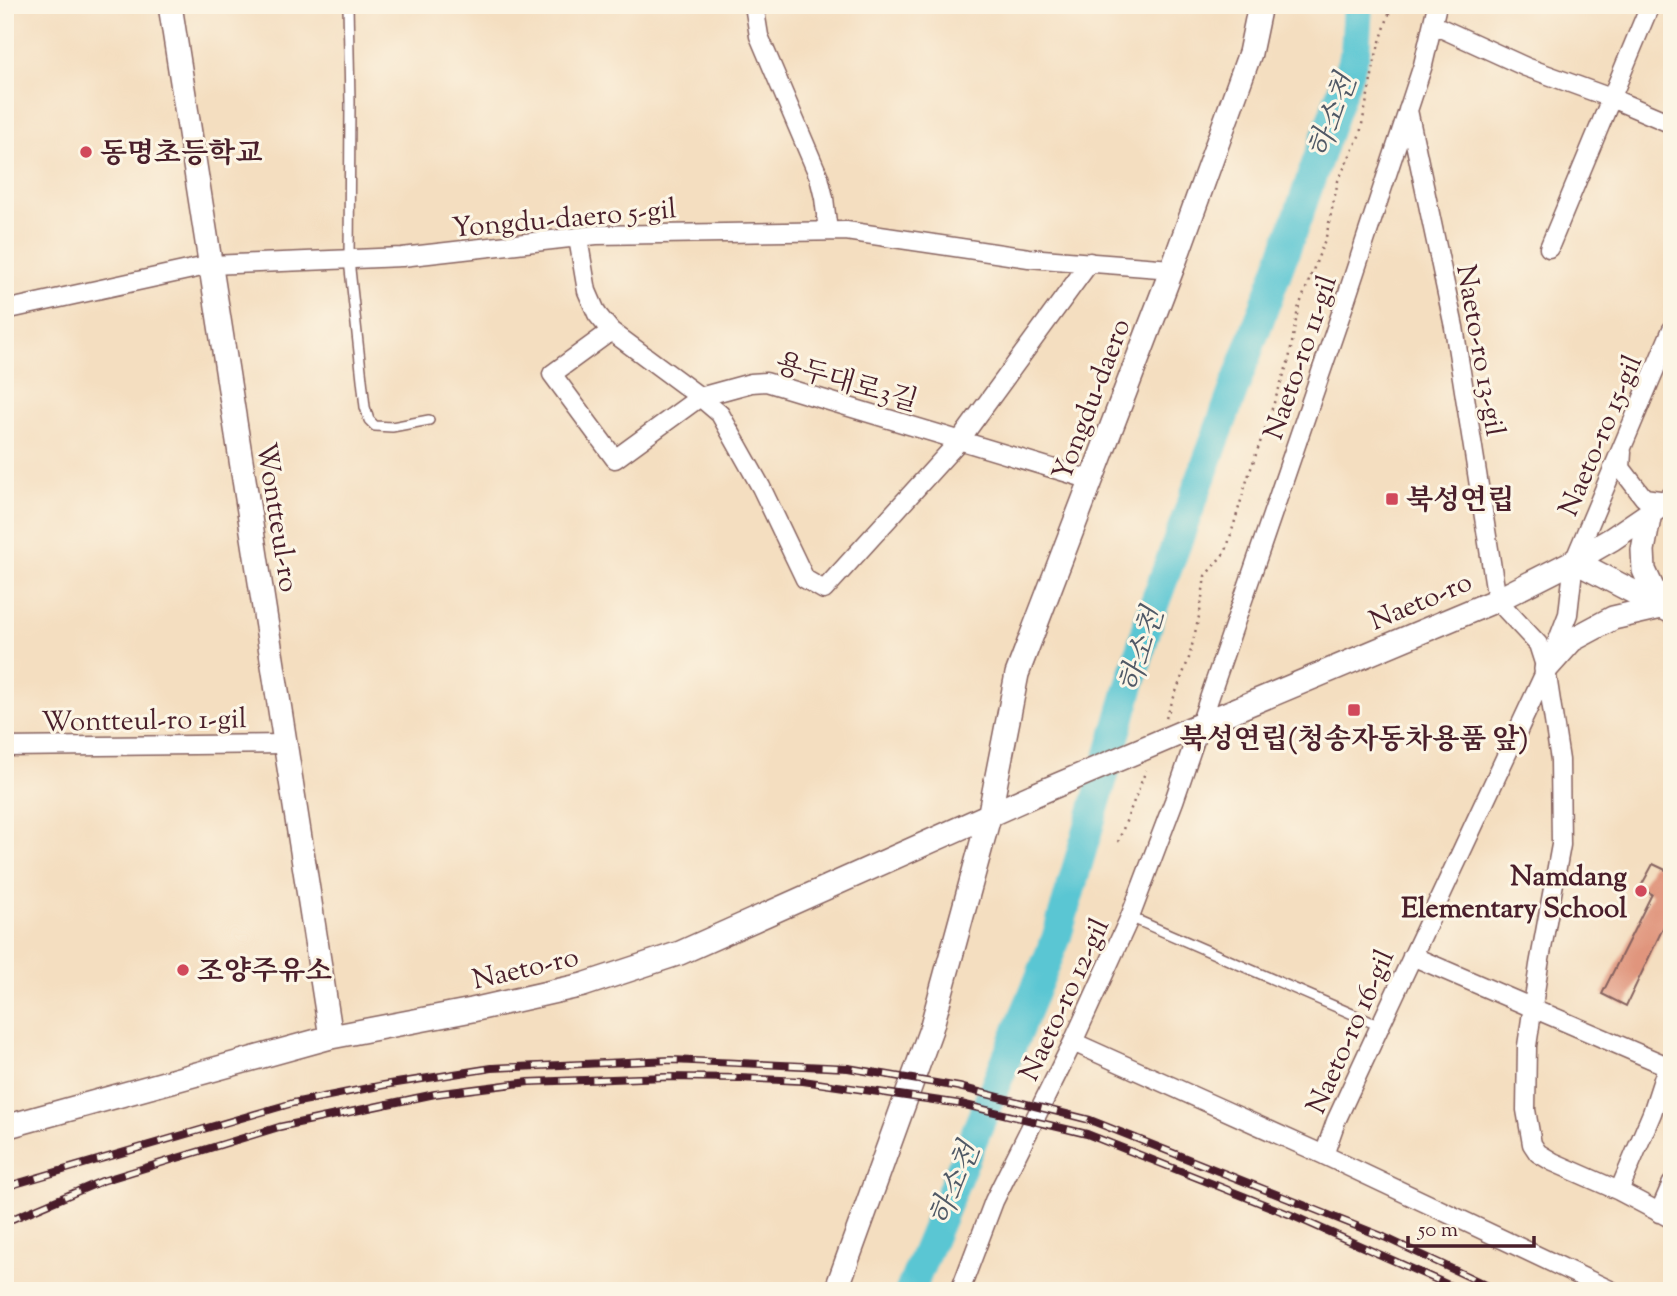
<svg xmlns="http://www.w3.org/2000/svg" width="1677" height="1296" font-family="'Sorts Mill Goudy','Noto Serif KR',serif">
	<rect width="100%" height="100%" fill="#fcf5e5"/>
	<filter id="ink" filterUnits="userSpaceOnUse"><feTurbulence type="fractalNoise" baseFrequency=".0143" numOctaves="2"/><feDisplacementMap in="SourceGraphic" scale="14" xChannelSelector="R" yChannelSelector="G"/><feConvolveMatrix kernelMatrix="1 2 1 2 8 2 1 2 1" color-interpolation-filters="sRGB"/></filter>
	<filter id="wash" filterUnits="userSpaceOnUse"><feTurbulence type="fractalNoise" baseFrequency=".00686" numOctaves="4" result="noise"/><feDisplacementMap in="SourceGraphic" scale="28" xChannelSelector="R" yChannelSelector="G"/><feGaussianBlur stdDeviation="1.57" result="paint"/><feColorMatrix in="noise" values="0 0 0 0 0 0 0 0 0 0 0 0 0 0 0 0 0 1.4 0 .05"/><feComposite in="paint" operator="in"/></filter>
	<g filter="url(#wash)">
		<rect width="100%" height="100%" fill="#f4dec0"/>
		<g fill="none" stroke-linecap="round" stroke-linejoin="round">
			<path stroke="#5ac6d3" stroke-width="30" d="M910,1291l146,-352 96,-329 147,-397 56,-160 3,-48"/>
		</g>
		<g id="blocks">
			<path fill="#e0957d" d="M1653,864l19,9v36l-46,97 -24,-12 50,-100 -12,-6z"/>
		</g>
	</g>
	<g filter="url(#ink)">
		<use href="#blocks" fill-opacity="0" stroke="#86625f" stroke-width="2"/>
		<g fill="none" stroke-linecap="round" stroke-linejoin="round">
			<g stroke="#86625f" stroke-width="12">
				<path id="service" d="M348,5l2,97 -1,158 16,147 4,13 6,6 17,1 37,-7
					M1130,917l250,109"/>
			</g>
			<g stroke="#86625f" stroke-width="21">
				<path id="minor" d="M754,5l5,31 60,141 5,21 4,33
					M1434,25l92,42 85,31 61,26
					M1408,110l46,217 43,273 41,44 8,25 14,91 1,85 -22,120 -12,81 -1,64 6,34 6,9 15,9 66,29 53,28
					M578,238l9,53 10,23 14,17 89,66 20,17 41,73 44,92 19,11 136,-150 130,-178
					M1549,248l101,-243
					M5,310l206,-45 191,-8 194,-22 250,-4 183,27 143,11
					M611,331l-59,43 63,85 85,-62 51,-14 15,-1 325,98
					M1622,452l-1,16 23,30 23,3
					M5,747l279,-3
					M1412,956l260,112
					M1073,1042l251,113 12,-34 44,-95 168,-360 20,-52 6,-53 98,-232
					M1324,1155l288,136
					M1619,1191l33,-78 15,-46
					M1659,1213l13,-30
					M960,1291l34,-90 79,-159 57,-125 44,-116 170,-496 79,-240 14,-60"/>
			</g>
			<g stroke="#86625f" stroke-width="26">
				<path id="tertiary" d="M170,5l161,1032
					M1574,561l38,-22 60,-41
					M1546,669l26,-29 41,-22 48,-11 -17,-37 -1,-20 7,-37
					M1185,731l312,-131 77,-39 98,51
					M5,1127l326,-90 141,-27 111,-25 97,-32 354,-158
					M836,1291l95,-262 58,-212 28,-143 155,-405 78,-216 10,-48"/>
			</g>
			<path stroke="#86625f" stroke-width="2.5" stroke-dasharray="2 5" stroke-linecap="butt" d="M1166,718l23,-60 11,-46 5,-36 21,-25 22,-74 41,-117 9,-51 28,-72 12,-56 22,-47 17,-83 15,-46
				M1118,842l28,-72"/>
			<use href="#service" stroke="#fff" stroke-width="9"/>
			<use href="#minor" stroke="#fff" stroke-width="18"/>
			<use href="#tertiary" stroke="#fff" stroke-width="23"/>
			<g stroke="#4a1f2b" stroke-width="8">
				<path id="rail" d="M5,1187l288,-84 91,-18 108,-17 179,-8 177,8 111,19 131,33 294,117 115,54
					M5,1222l97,-41 177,-54 156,-33 94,-12 138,-5 72,1 64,3 158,23 126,30 204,81 171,76"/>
			</g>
			<use href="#rail" stroke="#fcf5e5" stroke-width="5" stroke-dasharray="16" stroke-linecap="butt"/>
			<g stroke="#86625f" stroke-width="26" stroke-linecap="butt">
				<path id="tertiary-bridge" d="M1034,795l151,-64"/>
			</g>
			<use href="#tertiary-bridge" stroke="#fff" stroke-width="23"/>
		</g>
	</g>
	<g fill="#d1495b" stroke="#fcf5e5" stroke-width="2.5">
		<circle cx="86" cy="152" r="7"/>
		<rect x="1385" y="492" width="14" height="14" rx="3.5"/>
		<rect x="1347" y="703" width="14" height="14" rx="3.5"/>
		<circle cx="1641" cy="891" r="7"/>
		<circle cx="183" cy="970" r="7"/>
	</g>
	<g text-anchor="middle" stroke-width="6" stroke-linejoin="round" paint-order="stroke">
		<g font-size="28" font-weight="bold" fill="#4a1f2b" stroke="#fcf5e5" text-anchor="start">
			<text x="100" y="162">동명초등학교</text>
			<text x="1406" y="509">북성연립</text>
			<text x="1354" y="748" text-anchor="middle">북성연립(청송자동차용품 앞)</text>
			<text x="1627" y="885" text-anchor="end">Namdang<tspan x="1627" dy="32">Elementary School</tspan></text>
			<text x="197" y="980">조양주유소</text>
		</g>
		<g font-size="28" fill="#4a1f2b" stroke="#fcf5e5">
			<text transform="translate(564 217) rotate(-5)" y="10">Yongdu-daero 5-gil</text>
			<text transform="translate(1482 350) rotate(80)" y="10">Naeto-ro 13-gil</text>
			<text transform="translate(1299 357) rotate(-71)" y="10">Naeto-ro 11-gil</text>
			<text transform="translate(847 381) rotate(16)" y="10">용두대로3길</text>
			<text transform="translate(1090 399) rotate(-69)" y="10">Yongdu-daero</text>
			<text transform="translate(1599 435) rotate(-67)" y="10">Naeto-ro 15-gil</text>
			<text transform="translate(279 517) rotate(81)" y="10">Wontteul-ro</text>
			<text transform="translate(1420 600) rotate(-23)" y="10">Naeto-ro</text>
			<text transform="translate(144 719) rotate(-1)" y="10">Wontteul-ro 1-gil</text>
			<text transform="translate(525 967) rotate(-13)" y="10">Naeto-ro</text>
			<text transform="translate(1063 999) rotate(-65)" y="10">Naeto-ro 12-gil</text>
			<text transform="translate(1349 1031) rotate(-66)" y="10">Naeto-ro 16-gil</text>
		</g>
		<g font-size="30" font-style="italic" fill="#505966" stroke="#fcf5e5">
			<text transform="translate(1332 116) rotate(-70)" y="10">하소천</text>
			<text transform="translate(1141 650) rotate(-73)" y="10">하소천</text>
			<text transform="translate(954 1184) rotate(-68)" y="10">하소천</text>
		</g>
	</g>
	<rect width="1677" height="1296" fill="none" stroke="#fcf5e5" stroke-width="28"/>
	<path d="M1408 1236v10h126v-10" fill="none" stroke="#4a1f2b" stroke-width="3.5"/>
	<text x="1418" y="1236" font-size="21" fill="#4a1f2b" stroke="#fcf5e5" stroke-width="5" paint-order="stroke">50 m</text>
</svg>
